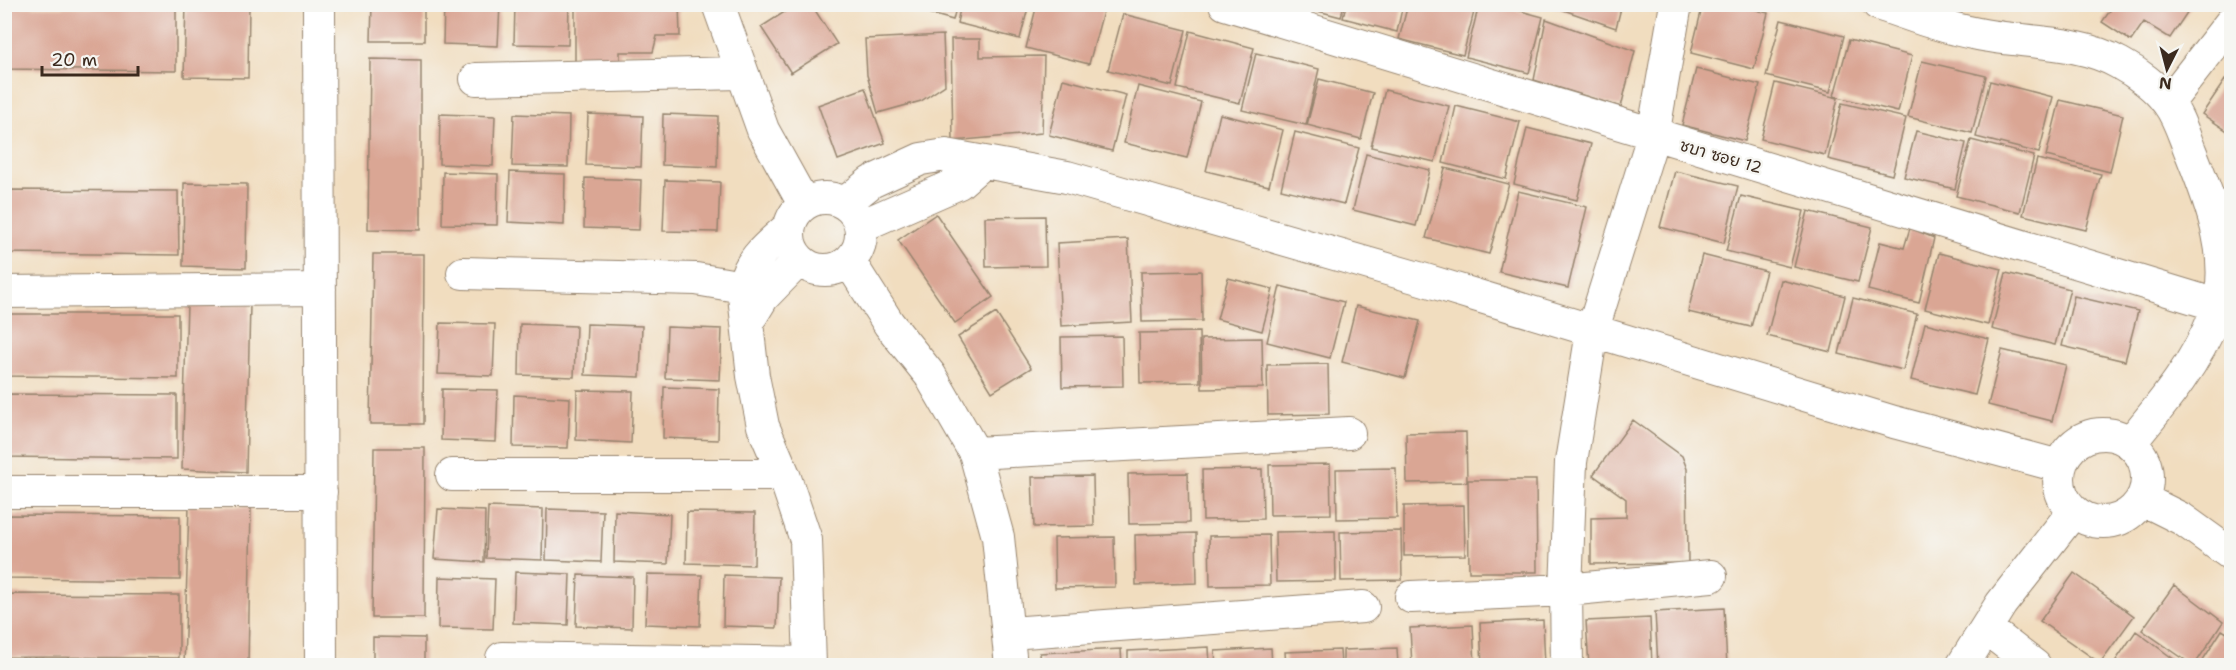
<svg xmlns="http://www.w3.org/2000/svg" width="2236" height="670" font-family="'Shantell Sans','Playpen Sans Thai',sans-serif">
	<rect width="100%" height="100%" fill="#f6f6f2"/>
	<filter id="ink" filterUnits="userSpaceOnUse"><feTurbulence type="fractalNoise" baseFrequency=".0167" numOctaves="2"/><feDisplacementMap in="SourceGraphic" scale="12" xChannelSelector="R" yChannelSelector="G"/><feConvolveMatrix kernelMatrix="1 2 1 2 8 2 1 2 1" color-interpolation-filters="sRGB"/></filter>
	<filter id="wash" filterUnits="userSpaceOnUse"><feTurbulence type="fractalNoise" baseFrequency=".008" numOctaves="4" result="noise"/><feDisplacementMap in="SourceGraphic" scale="24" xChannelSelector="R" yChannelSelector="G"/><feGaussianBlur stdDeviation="1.35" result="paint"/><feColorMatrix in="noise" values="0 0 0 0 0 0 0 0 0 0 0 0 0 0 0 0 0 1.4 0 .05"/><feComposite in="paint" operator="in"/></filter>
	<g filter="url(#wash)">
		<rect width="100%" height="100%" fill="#f1ddbf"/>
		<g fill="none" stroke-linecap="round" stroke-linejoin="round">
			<path stroke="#41afbf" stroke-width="9" d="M2230,198l2,-2"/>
		</g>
		<g id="blocks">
			<path fill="#daa694" d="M186,4h63l-1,74 -64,-1z
				M372,4h52v37h-53z
				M444,4h56l-2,42 -55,-2z
				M515,4h54l-1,41 -54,-1z
				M575,4h104l1,32h-23l-4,16h-33v14h-45z
				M797,4h14l26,40 -46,29 -30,-46z
				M895,4h62l-4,16z
				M961,4h68l-9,35 -63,-16z
				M1037,4h54l13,4 -15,56 -63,-16z
				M1291,4h53l-3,13z
				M1346,4h57l-6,28 -54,-14z
				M1408,4h68l-13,51 -64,-16z
				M1479,4h16l48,13 -14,56 -63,-16z
				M1546,4h76l-6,24z
				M1703,4h31l34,9 -14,56 -63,-16z
				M2114,5h78l-22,33 -26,-16 -13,19 -29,-19z
				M4,7h172v64l-172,-2z
				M1123,14l63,16 -14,56 -64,-16z
				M1546,19l89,32 -14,56 -87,-27z
				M1781,20l63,16 -14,56 -64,-16z
				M1190,31l64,17 -14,55 -63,-15z
				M943,35l2,50 -24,16 -43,12 -11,-38 -2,-36z
				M951,39h29v18l64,-1 -2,77 -89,8z
				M1849,40l63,16 -14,56 -64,-16z
				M1256,53l63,16 -13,56 -64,-15z
				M370,59l51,1v170l-53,-1z
				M1922,61l64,15 -14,57 -64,-16z
				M1696,69l64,16 -15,56 -63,-16z
				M2229,74l3,2v58l-30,-20z
				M1063,79l63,16 -14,56 -63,-16z
				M1319,79l54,14 -12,46 -54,-14z
				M1990,81l63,16 -14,56 -63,-16z
				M1775,83l63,15 -13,57 -64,-16z
				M1138,86l63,16 -14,56 -63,-15z
				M865,88l20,55 -47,17 -20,-55z
				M1385,90l64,16 -14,56 -64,-15z
				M2060,100l63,15 -13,57 -64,-16z
				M1842,103l64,15 -14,57 -64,-16z
				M1456,106l64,16 -14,57 -63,-16z
				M440,114l55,2 -2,50 -54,-2z
				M514,114l55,2 -1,51 -56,-1z
				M588,114l55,2 -2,51 -55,-2z
				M663,114l55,2 -1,51 -55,-2z
				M1220,114l63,16 -14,56 -63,-15z
				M1527,128l64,16 -14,56 -63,-16z
				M1916,131l50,12 -11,46 -51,-12z
				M1295,132l64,16 -15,56 -63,-15z
				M1971,140l63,16 -14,56 -64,-16z
				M1366,154l64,16 -14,56 -63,-16z
				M2037,159l64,15 -15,56 -63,-15z
				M1445,168l64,16 -20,70 -63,-16z
				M1675,171l63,15 -14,57 -64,-16z
				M443,172l55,2 -1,51 -55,-1z
				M510,172l55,2 -1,51 -56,-3z
				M585,178l56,2 -2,50 -55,-2z
				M665,180l55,2 -2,50 -55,-1z
				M184,183l63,1 -1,84 -63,-2z
				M4,190l174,1 1,64 -175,-2z
				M1518,191l69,16 -19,81 -69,-16z
				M1741,196l63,15 -14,56 -64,-16z
				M1808,211l64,16 -14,55 -64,-15z
				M936,214l57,83 -38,26 -57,-83z
				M1045,216l1,50 -60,1 -1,-50z
				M1910,228l24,10 -15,65 -51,-13 12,-48 24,6z
				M1128,239l4,83 -71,4 -4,-83z
				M1939,253l63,16 -14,56 -63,-16z
				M373,254h51l-1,170h-53z
				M1702,255l64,16 -15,56 -63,-15z
				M1201,271l1,50 -60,1 -1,-50z
				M2006,273l64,16 -15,56 -63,-16z
				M1228,278l45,11 -11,42 -45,-12z
				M1781,280l64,16 -14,56 -64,-16z
				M1280,286l64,16 -14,56 -63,-16z
				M2074,296l64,15 -13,50 -63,-15z
				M1853,298l64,16 -14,56 -64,-16z
				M187,304h63l-4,168 -64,-3z
				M1356,306l64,15 -15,57 -63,-16z
				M996,313l35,55 -39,24 -34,-55z
				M4,314h174v64l-174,-2z
				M440,323l55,1 -2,52 -55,-2z
				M1925,323l64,16 -14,56 -64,-15z
				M520,324l56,2 -2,51 -55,-2z
				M587,324l55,2 -2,51 -55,-2z
				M667,327l55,2 -2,51 -55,-2z
				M1199,332l1,50 -60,1 -1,-50z
				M1122,336l1,50 -61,1 -1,-50z
				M1262,338l1,50 -61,1 -1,-50z
				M2002,350l64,15 -14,56 -64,-16z
				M1328,364l1,50 -61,1 -1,-50z
				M664,387l55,2 -1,51 -55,-2z
				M442,389l56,1 -2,52 -55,-2z
				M577,390l56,1 -2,52 -55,-3z
				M4,394l173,1v64l-173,-2z
				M514,395l56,3 -2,50 -55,-1z
				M1633,420l49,36 5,13 1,94 -97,1v-46l35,-1v-18l-33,-24z
				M1466,432l1,50 -60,1 -1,-50z
				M374,448h51l-1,170h-52z
				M1330,464l1,50 -61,1 -1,-50z
				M1396,468l1,50 -60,1 -1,-50z
				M1262,469l1,50 -60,1 -1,-50z
				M1188,473l1,50 -60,1 -1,-50z
				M1093,476l1,50 -60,1 -2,-50z
				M1468,480h68l1,92h-68z
				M1464,505l1,50 -61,1v-50z
				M189,506l62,1 -3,159h-64z
				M488,507l55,2 -1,51 -56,-2z
				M438,509l47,2 -1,51 -50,-3z
				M547,509l56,2 -2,51 -55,-2z
				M615,511l55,3 -2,50 -54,-2z
				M687,512l68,1 -1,52 -68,-2z
				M4,515l176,1v64l-176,-2z
				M1335,531l1,50 -60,1 -1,-50z
				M1401,531l1,49 -61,1 -1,-49z
				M1196,533l1,50 -61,2 -1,-50z
				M1269,535l1,50 -60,1 -1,-50z
				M1114,537l1,50 -60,1 -1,-50z
				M515,572l55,2 -2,51 -55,-2z
				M2074,573l60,43 -34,47 -60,-42z
				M647,574l55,1 -2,51 -55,-2z
				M578,575l55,2 -1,51 -56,-2z
				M724,575l55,2 -2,51 -54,-2z
				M439,577l56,2 -2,50 -55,-1z
				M2174,585l49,37 -29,44 -52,-36z
				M4,594l175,1v63l-175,-1z
				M1724,608l3,58h-69l-3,-54z
				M1650,618l2,48h-63l-3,-45z
				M1543,620l2,46h-63l-2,-43z
				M1473,625l2,41h-63l-2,-38z
				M2222,630l10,6v30h-33z
				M2136,631l47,35h-71z
				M373,637l51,1v28h-51z
				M1209,647l1,19h-82v-15z
				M1271,648l1,18h-56l-1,-15z
				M1397,648l1,18h-55v-16z
				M1121,649l1,17h-81l-1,-13z
				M1340,650l1,16h-55l-1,-14z"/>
		</g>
	</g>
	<g filter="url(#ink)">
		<use href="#blocks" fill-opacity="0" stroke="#96846e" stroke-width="1.5"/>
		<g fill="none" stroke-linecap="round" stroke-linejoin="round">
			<g stroke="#96846e" stroke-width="34">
				<path id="street" d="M319,4l2,662
					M718,4l45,126 41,74
					M1225,4l992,301
					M1878,4c32,11 66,24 100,30 45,9 100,6 141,29 17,9 38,24 49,40 10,13 15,30 21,45 20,50 47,114 26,167 -19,49 -52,88 -85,128
					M476,79l265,-6
					M2168,103l64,-82
					M789 234a36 36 0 1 1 72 0a36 36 0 1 1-72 0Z
					M845,203l26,-21 50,-23 25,-4 121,22 355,102 472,143 165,44
					M861,226l98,-43 23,-20
					M789,227c-20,18 -41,33 -46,60l10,89 10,50 21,49 22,65 4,126
					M849,261l40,63 41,51 45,78 23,84 13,129
					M463,273l233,6 47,8 17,9
					M4,292l316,-3
					M752,315l11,-18 36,-37
					M2059 478a44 44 0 1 1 88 0a44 44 0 1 1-88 0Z
					M975,453l374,-20
					M452,475h332
					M4,492h317
					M2142,499l40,20 50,36
					M1411,597l155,-7 145,-14
					M1986,628l49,38
					M1010,633l353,-26
					M502,658l308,5
					M1567,666l-1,-76 5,-128 21,-130 61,-196 23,-132
					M1962,666l39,-62 72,-92"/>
			</g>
			<use href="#street" stroke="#fff" stroke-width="32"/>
		</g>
	</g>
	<g text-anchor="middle" stroke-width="5" stroke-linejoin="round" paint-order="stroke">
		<g font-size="16" fill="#3b2a1e" stroke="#f6f6f2">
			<text transform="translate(1721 156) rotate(16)" y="6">ชบา ซอย 12</text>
		</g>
	</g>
	<rect width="2236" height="670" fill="none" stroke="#f6f6f2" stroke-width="24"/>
	<g transform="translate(2167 69) rotate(186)" stroke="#f6f6f2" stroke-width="4.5" paint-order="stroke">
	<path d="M0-4.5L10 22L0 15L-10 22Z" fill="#3b2a1e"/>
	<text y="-9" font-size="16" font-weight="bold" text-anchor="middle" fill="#3b2a1e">N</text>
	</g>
	<path d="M42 66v9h96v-9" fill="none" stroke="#3b2a1e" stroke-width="3"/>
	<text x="51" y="66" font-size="18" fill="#3b2a1e" stroke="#f6f6f2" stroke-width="4.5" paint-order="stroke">20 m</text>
</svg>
